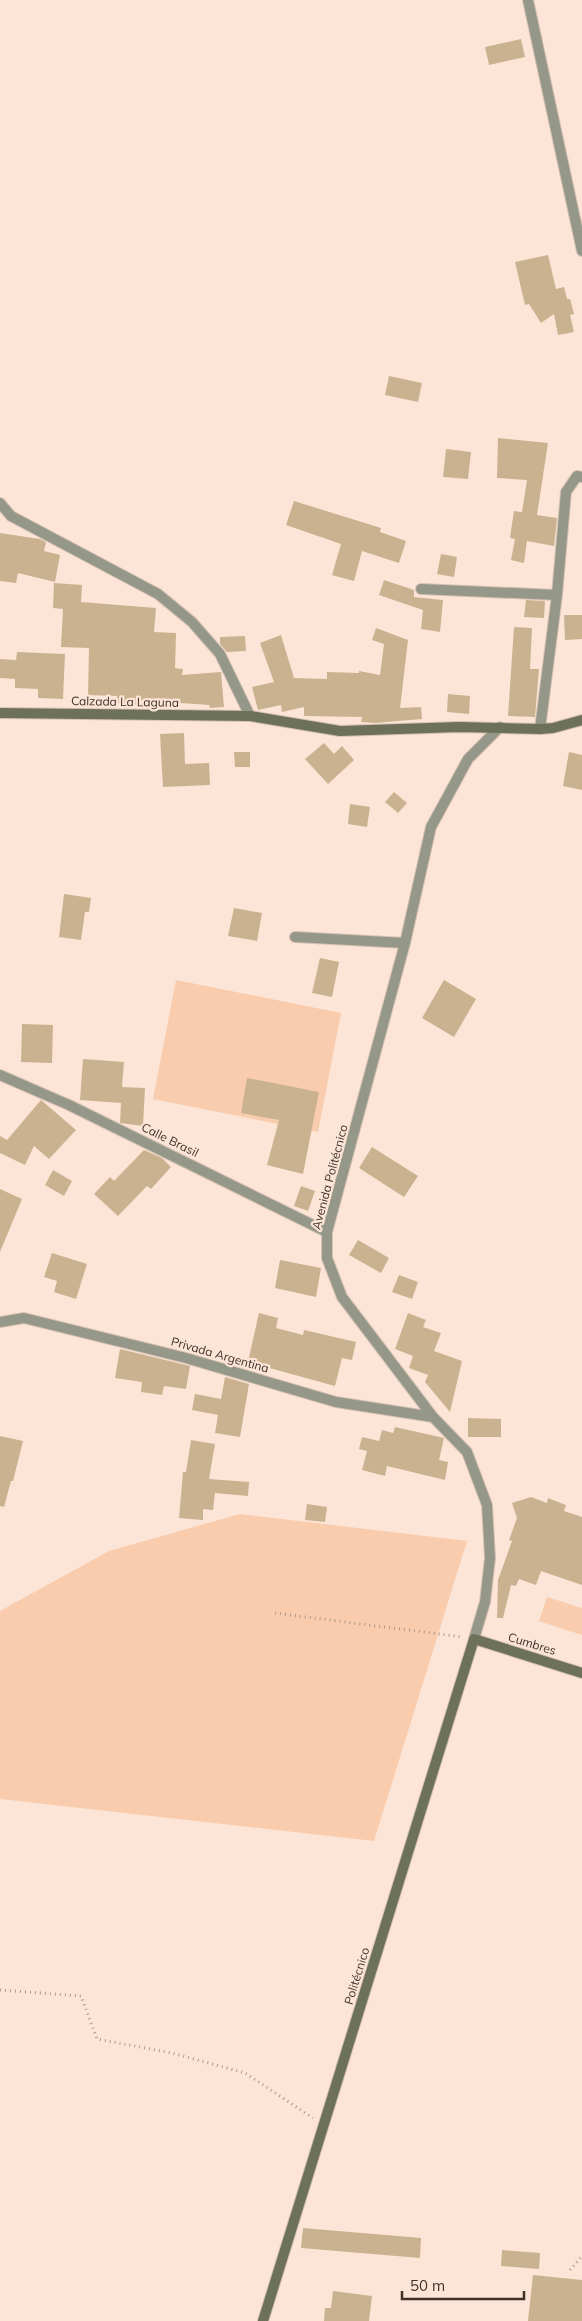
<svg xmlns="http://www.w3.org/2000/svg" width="582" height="2321" font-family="Mulish,sans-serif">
	<rect width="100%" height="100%" fill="#fce5d6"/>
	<path fill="#f9ccad" d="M176,980l165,33 -23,119 -165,-33z
		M240,1514l227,27 -93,300 -374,-42v-188l109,-60z
		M547,1597l35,11v27l-43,-14z"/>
	<path fill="#cab290" d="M521,39l4,18 -36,8 -4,-18z
		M548,255l8,34 8,-2 3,12h3l4,15 -4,1 4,17 -16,3 -4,-21 -13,9 -12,-19 -4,1 -10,-43z
		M389,376l33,7 -4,19 -33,-7z
		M498,438l50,5 -11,72 20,3 -3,28 -27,-5 -3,22 -13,-3 4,-21 -5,-1 4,-27 8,1 5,-32 -30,-2z
		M446,449l25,3 -3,27 -25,-2z
		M294,501l87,27 -1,4 26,9 -7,22 -37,-12 -8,30 -22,-6 9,-31 -55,-19z
		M0,533l40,6 6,3 -2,9 16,4 -5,27 -37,-9 -2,10 -16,-2z
		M441,554l16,3 -3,20 -17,-3z
		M384,580l30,10v7l29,3 -3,32 -19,-3 2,-19 -44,-15z
		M54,583l28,2 -1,17 75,6 -2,24 22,1 -1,35 8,1 -1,6 39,-3 3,35 -14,1 -1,-3 -71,-5v5l-21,-2v-7l-29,-1 1,-47 -28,-1 2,-38 -10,-1z
		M526,600l19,1 -1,17 -20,-1z
		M564,615h18v24l-17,1z
		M514,627l18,1 -2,41h9l-4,48 -27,-1z
		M376,628l32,12 -8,68 21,-1 1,12 -47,4 -14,-1 1,-5 -58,-1v-9l-22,5 -1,-7 -23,5 -6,-23 22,-5 -14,-39 21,-8 13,43 33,1v-7l32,1v-2l21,4 4,-31 -12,-4z
		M245,636l1,15 -19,1 -7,-8v-7z
		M17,652l48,2 -2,45 -25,-1v-9l-23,-1v-9l-15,-1v-19l16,1z
		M448,694l22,2 -1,18 -22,-2z
		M184,733l1,31 24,-1 1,22 -47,2 -3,-53z
		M324,743l10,11 8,-8 12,14 -26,24 -23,-25z
		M234,752h16v15h-15z
		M569,752l13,3v35l-19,-4z
		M394,792l13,11 -9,10 -13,-11z
		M350,804l20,3 -3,20 -19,-3z
		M64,894l27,4 -2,14h-4l-4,28 -22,-3z
		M234,908l28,5 -5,28 -29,-5z
		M320,958l19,4 -7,35 -20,-4z
		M444,980l32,19 -22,38 -32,-19z
		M22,1024l31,1 -1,38 -31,-1z
		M83,1059l41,3 -2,25 23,1 -2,38 -23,-3 1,-20 -41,-3z
		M247,1078l72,14 -16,82 -36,-9 12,-45 -38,-7z
		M41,1100l35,30 -27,29 -15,-13 -9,19 -25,-12v-17l7,4z
		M372,1147l46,29 -14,21 -45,-29z
		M144,1150l18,8 9,9 -20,22 -4,-3 -29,30 -24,-22 16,-17 4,4z
		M53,1170l19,11 -8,15 -19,-11z
		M301,1186l14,5 -7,20 -14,-5z
		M0,1189l22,10 -22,53z
		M358,1240l31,18 -8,15 -32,-18z
		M52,1253l35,11 -11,35 -22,-7 3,-11 -13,-4z
		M280,1260l41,8 -5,29 -41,-9z
		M399,1275l19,7 -6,17 -20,-7z
		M259,1313l19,5 -2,10 27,7 1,-5 52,12 -4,18 -10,-2 -7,28 -87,-24z
		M408,1313l18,7 -3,7 18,6 -7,18 28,10 -12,51 -25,-30 3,-7 -19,-7 4,-12 -18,-7z
		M120,1349l70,17 -4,23 -22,-3 -2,9 -21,-3 1,-10 -27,-4z
		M225,1377l24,7 -9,53 -25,-4 3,-18 -26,-5 3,-16 26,5z
		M468,1418l33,1v18h-33z
		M395,1427l49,11 -5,22 9,2 -3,18 -58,-14 -2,10 -23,-6 5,-19 -8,-2 3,-12 17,4 3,-11 11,3z
		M0,1436l23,5 -10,40h-2l-7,26 -4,-1z
		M191,1440l24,4 -6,35 40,3 -1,14 -33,-3 -2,17 -10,-1v11l-24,-2 4,-46h3z
		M531,1497l16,6 1,-5 18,7 -2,6 18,6v68l-41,-14 -5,14 -17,-6 -3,7 -5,-1 -8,33h-6l1,-38 14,-39 -3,-1 8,-22 -5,-15z
		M307,1504l20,3 -2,15 -20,-2z
		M303,2228l118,10 -1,20 -119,-10z
		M502,2250l38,3 -1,16 -38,-3z
		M533,2275l49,5v41h-54z
		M333,2291l39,5 -3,25h-45l1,-13h6z"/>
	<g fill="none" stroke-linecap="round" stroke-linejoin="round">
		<g stroke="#d6c1b3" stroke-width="12">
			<path id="street" d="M528,0l54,251
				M0,503l11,13 147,78 34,28 28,32 30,62
				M421,589l136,6
				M540,729l17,-134 9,-103 11,-16 5,1
				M295,937l110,6
				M0,1075l69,30 258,127
				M0,1322l24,-4 162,40 150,44 97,15
				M474,1639l11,-37 5,-44 -3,-53 -20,-53 -34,-35 -91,-120 -15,-39v-26l78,-289 26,-116 37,-68 32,-32"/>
		</g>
		<g stroke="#d6c1b3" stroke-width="12">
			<path id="secondary" d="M0,713l250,3 90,15 119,-4 81,2 13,-1 29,-8
				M263,2321l211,-682 108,34"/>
		</g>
		<path stroke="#ad9a8d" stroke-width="3" stroke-dasharray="1 4" stroke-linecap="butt" d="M275,1613l188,24
			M0,1990l81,6 16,43 75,14 73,20 68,45
			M570,2270l12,-14"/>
		<use href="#street" stroke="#959888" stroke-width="10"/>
		<use href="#secondary" stroke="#6d7159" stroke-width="10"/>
	</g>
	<g text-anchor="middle" stroke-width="4.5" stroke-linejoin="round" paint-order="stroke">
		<g font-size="12" fill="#3f3127" stroke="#fce5d6">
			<text transform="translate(125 702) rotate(1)" y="4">Calzada La Laguna</text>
			<text transform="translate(170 1140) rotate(26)" y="4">Calle Brasil</text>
			<text transform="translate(330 1177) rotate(-75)" y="4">Avenida Politécnico</text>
			<text transform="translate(220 1355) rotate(16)" y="4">Privada Argentina</text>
			<text transform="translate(532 1644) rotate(17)" y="4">Cumbres</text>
			<text transform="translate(357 1976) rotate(-73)" y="4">Politécnico</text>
		</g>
	</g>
	<path d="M402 2291v8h122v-8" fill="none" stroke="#3f3127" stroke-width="2.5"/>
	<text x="410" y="2291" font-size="15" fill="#3f3127" stroke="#fce5d6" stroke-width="4" paint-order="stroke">50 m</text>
</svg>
